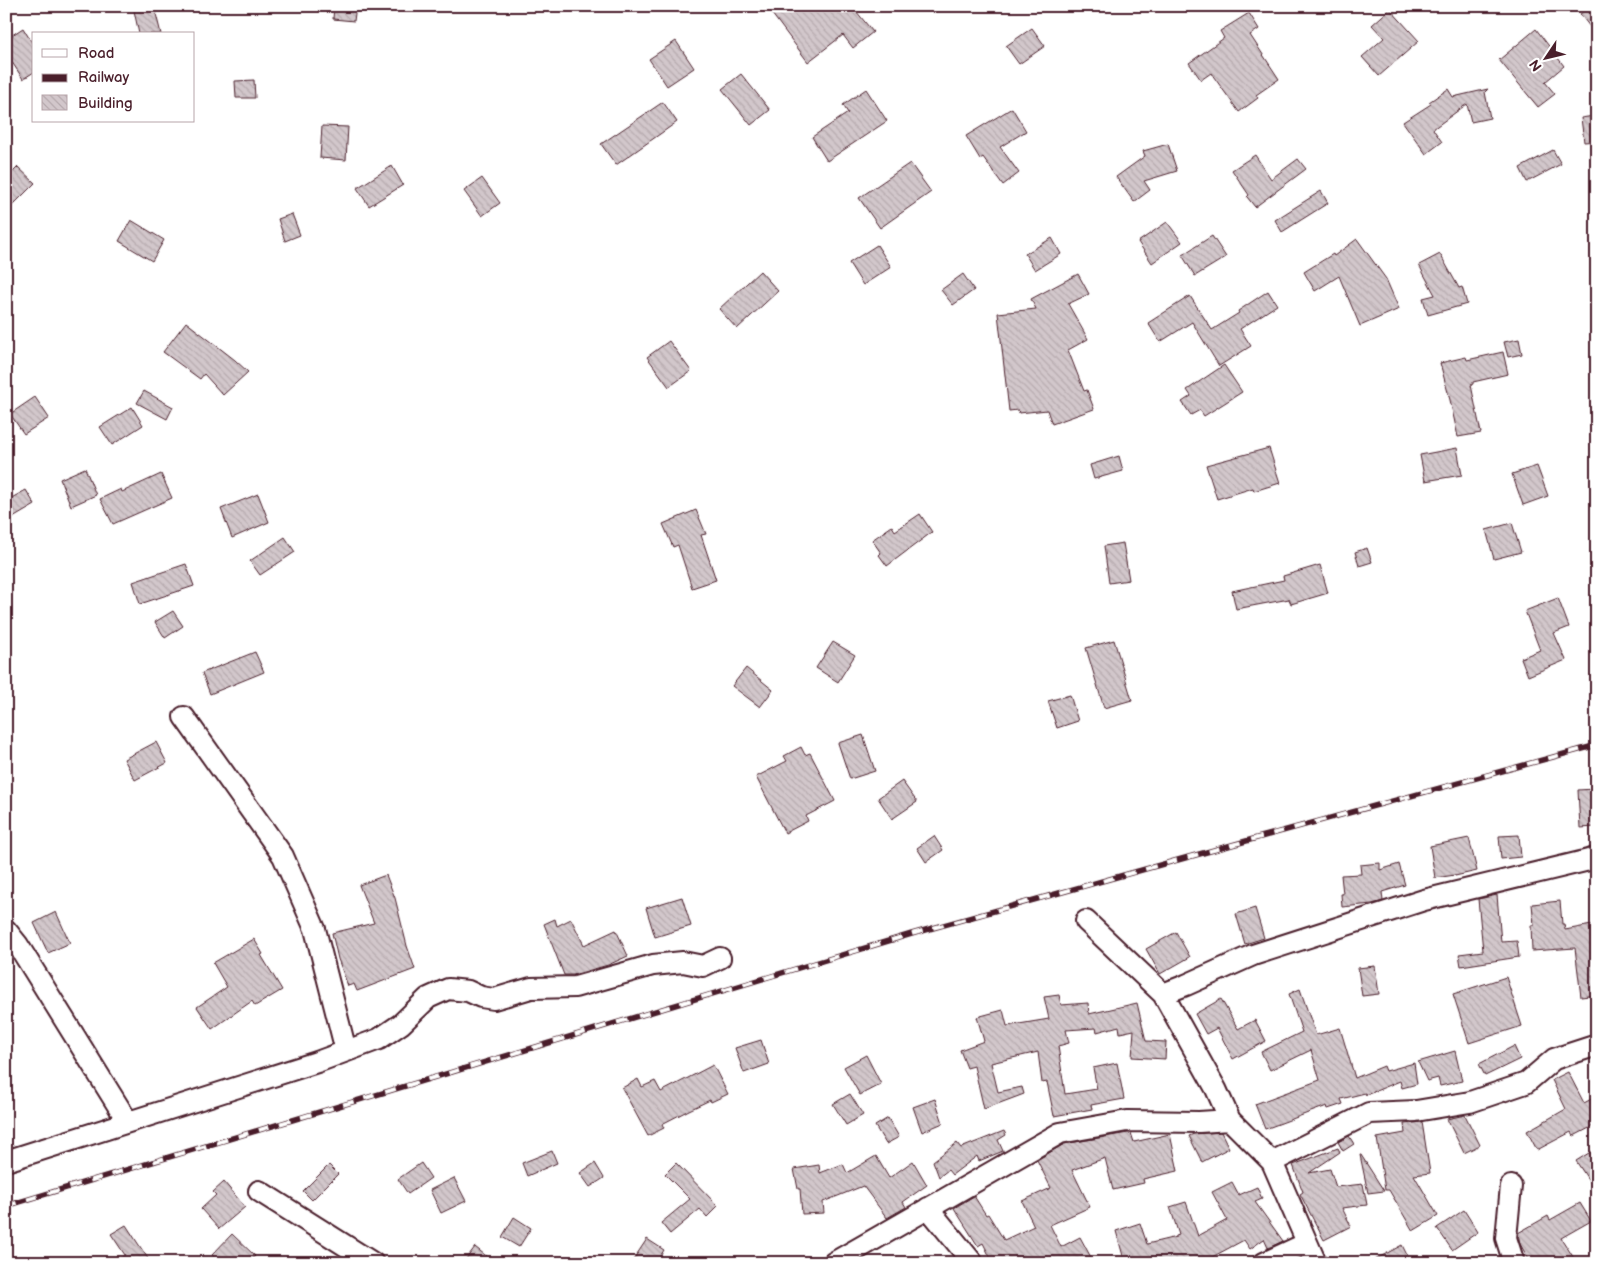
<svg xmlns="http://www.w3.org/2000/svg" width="1603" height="1269" font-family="'Balsamiq Sans',sans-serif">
	<defs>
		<pattern id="building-back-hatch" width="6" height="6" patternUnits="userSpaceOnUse" patternTransform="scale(1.25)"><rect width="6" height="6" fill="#d2c7cb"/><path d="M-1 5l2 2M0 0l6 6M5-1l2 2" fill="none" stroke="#b6aaae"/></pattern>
	</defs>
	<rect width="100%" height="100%" fill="#fff"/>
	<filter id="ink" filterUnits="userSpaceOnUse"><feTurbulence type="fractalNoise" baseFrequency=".02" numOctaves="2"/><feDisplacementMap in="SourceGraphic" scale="10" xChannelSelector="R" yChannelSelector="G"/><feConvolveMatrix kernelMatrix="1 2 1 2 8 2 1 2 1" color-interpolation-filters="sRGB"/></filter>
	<g filter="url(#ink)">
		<path fill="url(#building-back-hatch)" stroke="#4a1f2b" d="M133,6h21l7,28h-22z
			M334,6h22l-2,15 -21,-2z
			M766,6h86l21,26 -20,16 -10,-13 -35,27z
			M1590,6h7v30l-17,-22z
			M1390,9l29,32 -40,35 -17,-19 22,-19 -12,-13z
			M1249,13l10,16 -9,6 29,44 -23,16 2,3 -19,14 -28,-39 -10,7 -12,-17 35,-25 -4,-7z
			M23,28l11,18v26l-11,7 -17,-26v-14z
			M1032,28l13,18 -26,18 -13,-18z
			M1536,29l28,37 -19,16 10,12 -17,13 -39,-47z
			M676,41l18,27 -27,18 -18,-27z
			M741,74l29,36 -19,15 -29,-36z
			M254,80l1,18h-19l-1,-17z
			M866,89l21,32 -60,40 -15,-24 36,-24 -5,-8z
			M1448,89l5,8 35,-8 -3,3 5,26 -19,4 -4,-18 -34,25 9,13 -16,12 -23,-32 28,-18 -2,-2z
			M663,102l14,20 -61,43 -15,-21z
			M1012,108l14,23 -26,16 19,26 -16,12 -20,-28 -3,2 -14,-23z
			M1594,116l3,25 -13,1 -3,-24z
			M322,126l26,1 -2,33 -26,-2z
			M1168,144l9,27 -33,10 6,9 -16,12 -18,-25 29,-21 -2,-5z
			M1553,150l8,14 -34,18 -7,-14z
			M1255,155l16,24 27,-20 8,10 -51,38 -8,-10 2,-2 -17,-25z
			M910,163l21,29 -51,36 -21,-30z
			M392,166l11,19 -34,21 -12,-18z
			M18,167l17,16 -29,29v-33z
			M482,178l18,25 -18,13 -18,-25z
			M1321,191l7,12 -46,29 -7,-12z
			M292,214l8,21 -15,6 -7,-22z
			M131,220l33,20 -12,21 -33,-20z
			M1167,222l15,20 -30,21 -14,-21z
			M1212,236l14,21 -31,19 -13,-21z
			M1052,238l9,16 -26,16 -10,-16z
			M1357,239l29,40 13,30 -39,17 -21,-50 -24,15 -11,-19 29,-18 1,2z
			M877,245l14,22 -28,18 -14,-22z
			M1440,254l19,34 3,-1 5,17 -39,11 -5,-17 12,-3 -16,-30z
			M760,271l18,20 -41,38 -18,-20z
			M963,274l11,16 -21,15 -12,-15z
			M1078,274l11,20 -21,10 20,35 -20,11 16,41 3,-1 7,19 -42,15 -5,-14 -28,3 -1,-3 -9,1 -11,-98 38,-4 -5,-10z
			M1268,291l9,14 -37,24 11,17 -32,20 -27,-44 -32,20 -12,-19 42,-27 22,34 27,-17 -1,-2z
			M186,322l49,38 13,12 -25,23 -19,-21 -4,5 -37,-27z
			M1519,339l3,15 -14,3 -4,-15z
			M669,341l22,30 -22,16 -22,-30z
			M1503,352l5,22 -35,8v2l-2,1 10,48 -23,4 -8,-37 -10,-37 26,-6 1,3z
			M1224,365l18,27 -38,24 -4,-6 -9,5 -9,-13 9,-6 -4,-6z
			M144,391l29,16 -6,12 -30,-16z
			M35,397l14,21 -25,16 -14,-20z
			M132,407l11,18 -31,20 -12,-18z
			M1269,448l11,35 -26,8 -1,-3 -36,11 -11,-34z
			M1457,448l5,27 -37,6 -5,-26z
			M1119,456l4,15 -29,8 -4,-14z
			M1537,466l11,30 -25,9 -11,-31z
			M85,468l11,27 -25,11 -11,-27z
			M161,474l11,24 -59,26 -13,-25 21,-10 1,3z
			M26,490l9,15 -29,17v-21z
			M258,494l11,28 -37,16 -11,-29z
			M696,510l10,24 -5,1 15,45 -24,8 -14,-43 -5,2 -10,-23z
			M920,514l12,18 -45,34 -8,-11 2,-2 -9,-13 20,-14 3,5z
			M1512,523l9,29 -27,7 -8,-29z
			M285,537l10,15 -35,23 -10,-14z
			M1123,543l6,37 -20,3 -5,-37z
			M1367,548l5,14 -13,4 -4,-14z
			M186,564l8,22 -54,18 -7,-22z
			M1320,565l8,28 -37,11 -2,-5 -53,10 -4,-18 52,-11 -1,-4z
			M1558,598l11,29 -15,6 12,27 -38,16 -7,-18 19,-8 -15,-39z
			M173,611l10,15 -18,12 -10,-16z
			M1114,640l18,60 -28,8 -18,-60z
			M833,642l22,13 -17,27 -22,-14z
			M255,652l9,20 -54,22 -8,-21z
			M746,668l27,22 -13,17 -28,-21z
			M1070,695l8,26 -21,7 -9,-27z
			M863,735l12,36 -25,8 -12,-36z
			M156,742l11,21 -32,17 -11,-21z
			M801,747l4,8 5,-2 25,48 -29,15 2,5 -23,12 -29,-56 31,-16 -3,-5z
			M902,781l15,21 -25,17 -14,-21z
			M1594,789l2,38 -16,1 -2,-38z
			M1519,835l2,22 -20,2 -2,-23z
			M934,836l9,14 -17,12 -9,-14z
			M1469,838l8,33 -22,5v-1l-20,3 -5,-32z
			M1380,863v7l19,-6 6,21 -23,7 1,9 -11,3 -30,3 -1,-13h2l-2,-19 20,-1 -1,-9z
			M386,875l9,23 12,48 8,23 -58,22 -3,-7 -6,2 -10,-27 -6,-26 42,-10 -15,-38z
			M1497,895l4,47 16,-1 2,16 -58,9 -2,-12 24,-3 -5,-52z
			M682,897l9,29 -36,11 -9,-29z
			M1560,901l2,23h2l1,6 32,-6v71l-16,2 -6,-49 -43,3 -1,-26h3l-2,-21z
			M1255,908l9,30 -19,6 -9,-30z
			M56,912l14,31 -22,10 -14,-30z
			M555,919l2,7 14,-7 13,26 32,-15 12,26 -20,9 -35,10h-9l-20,-51z
			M1176,932l14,25 -30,17 -14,-25z
			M254,939l9,15 -2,1 21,35 -27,16 -3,-5 -40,28 -15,-22 30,-20 -14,-24z
			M1375,966l4,28 -17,2 -4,-28z
			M1506,977l16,49 -53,17 -16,-49z
			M1300,989l16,46 24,-7 15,50 29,-12 2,5 28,-8 3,21 -15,4 -2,-7 -34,14 -1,-2 -24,6 2,5 -15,5 -1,-3 -62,23 -10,-25 65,-24 -9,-30 -41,20 -9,-18 41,-20 -13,-38z
			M1059,995l2,10 27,-2 1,11 48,-11 9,38 20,1 -1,17 -33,-2 2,-27 -14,3 -1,-7 -22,6 -1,-4 -30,2 3,13 -11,3 7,48 32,-5 -4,-21 24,-5 7,36 -33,6 1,4 -38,7 -7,-34 -5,1 -4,-31 -47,11 7,29 24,-5 2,7 -40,15 -10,-43 -7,2 -7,-18 24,-9 -7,-24 26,-7 4,16 42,-7 -5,-22z
			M1221,999l17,30 17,-9 11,21 -33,18 -16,-31 -11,6 -11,-20z
			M761,1040l8,24 -25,9 -9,-25z
			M1514,1046l6,13 -35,17 -6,-12z
			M1455,1051l7,30 -22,5 -2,-8 -11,3 -9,-19z
			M866,1055l15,29 -21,11 -16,-28z
			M713,1065l15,29 -17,8 -1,-2 -21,10 -27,14 2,4 -16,8 -26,-48 16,-9 4,8 13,-6 6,11z
			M1568,1072l16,31 13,-7v28l-23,12 -3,-4 -34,18 -10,-19 39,-22 -14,-29z
			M850,1094l13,21 -17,10 -13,-21z
			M935,1099l8,24 -21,9 -9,-25z
			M1465,1115l15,30 -16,8 -17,-34z
			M888,1118l11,19 -13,7 -11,-18z
			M1422,1122l8,51 -16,2 24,41 -25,15 -24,-41h-4l-8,-52 28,-5 -1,-9z
			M1004,1131l2,4 -8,5 5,11 -24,10 -2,-5 -25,19 -4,-5 -9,7 -6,-16 24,-18 4,5z
			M1221,1132l8,16 -27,14 -13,-26 5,-2z
			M1128,1133h3l3,9 36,-8 8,37 -35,8 1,4 -31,7 -8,-32 -33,12 18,37 -40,18 11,22 19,-10 14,26h-101l-10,-20 -5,3 -24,-38 20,-12 12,19 2,-1 16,26 30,-14 -12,-25 29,-13 -14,-28 27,-16z
			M1349,1136l5,8 -11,7 -5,-9z
			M1338,1148l2,4 -31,21 21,-4 6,18 27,-3 4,21 -25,3 9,18 -27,14 -24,-46 3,-2 -10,-27z
			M1597,1148v45l-21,-32z
			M552,1151l5,12 -30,13 -5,-13z
			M1360,1155h1l23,36 -16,2z
			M876,1156l13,22 24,-17 14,24 -24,17 3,5 -19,11 -24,-32 -40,16 1,11 -22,1 -2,-25h-2l-4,-20 25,-4 1,8 23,-9 4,9z
			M421,1163l10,15 -23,16 -10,-15z
			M595,1163l9,15 -14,9 -10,-14z
			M676,1163l42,43 -11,11 -7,-8 -30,25 -9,-11 29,-24 -25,-25z
			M329,1165l9,9 -26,26 -9,-9z
			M454,1178l12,23 -25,12 -11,-23z
			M224,1182l21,25 -26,22 -18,-20 15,-14 -3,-3z
			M1232,1182l7,13 18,-8 5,12 -7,3 28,39 -15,7 -4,-9 -14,10 -6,-9 -43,23h-76l-9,-32 24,-8 7,21 29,-7v-1l3,-1 -9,-28 16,-5 12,34 29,-16 -15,-28z
			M1580,1203l11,18 -30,17 16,25h-46l-11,-19 -2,-11 30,-17 2,4z
			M1464,1210l14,22 -26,18 -15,-22z
			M514,1217l17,11 -12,19 -17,-10z
			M126,1225l11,17 14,21h-38l12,-8 -14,-21z
			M232,1234l23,22 -6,7h-30l-7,-8z
			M647,1239l17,11 -8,13h-25z
			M1402,1245l9,18h-42z
			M475,1247l20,16h-32z"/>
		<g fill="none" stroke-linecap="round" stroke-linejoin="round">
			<g stroke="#4a1f2b" stroke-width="24">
				<path id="minor" d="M184,717l99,139 32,73 31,122
					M1086,921l77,73 53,95 14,31
					M6,930l12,15 110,177
					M1163,994l23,-9 67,-30 171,-55 165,-40 8,-3
					M6,1161l311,-99 62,-23 22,-15 27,-26 20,-9 20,2 13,6 13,2 37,-11 44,-1 78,-22 30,-3 20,4 17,-8
					M1511,1186l-5,52 8,25
					M259,1191l114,72
					M928,1208l45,55
					M833,1263l227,-130 67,-12 72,1 31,-2 42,42
					M1264,1263l43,-20
					M1316,1263l-44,-101 97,-49 47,-2 54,-9 56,-19 28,-24 43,-14"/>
			</g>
			<use href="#minor" stroke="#fff" stroke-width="20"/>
			<g stroke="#4a1f2b" stroke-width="5.5">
				<path id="rail" d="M6,1206l909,-273 342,-95 340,-93"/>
			</g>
			<use href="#rail" stroke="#fff" stroke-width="4" stroke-dasharray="11" stroke-linecap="butt"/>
		</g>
	</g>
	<rect width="1603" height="1269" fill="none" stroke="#fff" stroke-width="25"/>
	<rect x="12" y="12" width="1578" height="1244" fill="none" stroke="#4a1f2b" stroke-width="2" filter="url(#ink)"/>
	<rect x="32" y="32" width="162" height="90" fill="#ffffff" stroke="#b7a5aa"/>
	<rect x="42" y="49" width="25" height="8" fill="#ffffff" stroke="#b7a5aa"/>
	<text x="78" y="58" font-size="15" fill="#4a1f2b">Road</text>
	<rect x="42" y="74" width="25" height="8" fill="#4a1f2b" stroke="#b7a5aa"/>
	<text x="78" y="82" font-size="15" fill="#4a1f2b">Railway</text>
	<rect x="42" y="95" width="25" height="15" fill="url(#building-back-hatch)" stroke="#b7a5aa"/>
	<text x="78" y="108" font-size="15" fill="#4a1f2b">Building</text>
	<g transform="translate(1546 58) rotate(235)" stroke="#ffffff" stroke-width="4" paint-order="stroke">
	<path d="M0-4L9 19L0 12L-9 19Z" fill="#4a1f2b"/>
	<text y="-8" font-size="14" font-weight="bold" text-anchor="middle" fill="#4a1f2b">N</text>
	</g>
</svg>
